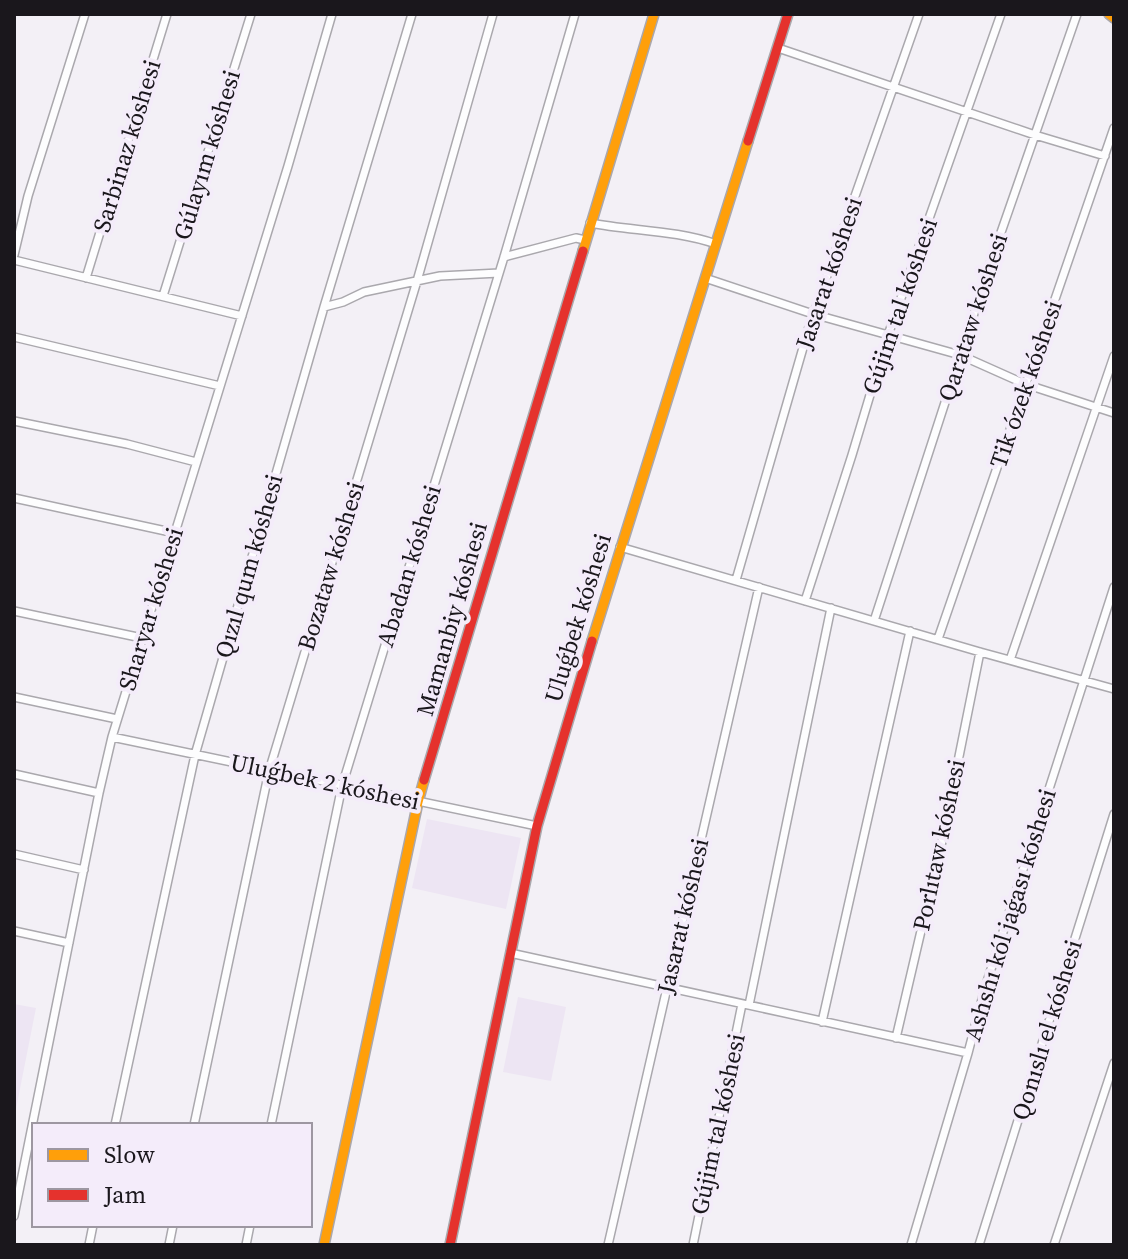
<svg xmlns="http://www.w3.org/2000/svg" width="1128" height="1259" font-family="'Source Serif 4',serif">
	<rect width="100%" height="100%" fill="#f3f0f6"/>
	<path fill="#ede5f3" d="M427,819l94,19 -15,71 -94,-21z
		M518,997l48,10 -15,74 -48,-9z
		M14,1004l22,4 -22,111z"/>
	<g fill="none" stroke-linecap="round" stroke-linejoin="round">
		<g stroke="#aaa8ad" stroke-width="10">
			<path id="street" d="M778,48l257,87 70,21
				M590,223c42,8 86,7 126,21
				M14,255l14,-59 57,-182
				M504,257l72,-19 9,2
				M14,260l228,56
				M86,278l81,-264
				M705,278l108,36 147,41 65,29 89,29
				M163,296l88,-282
				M324,307l19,-5 21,-10 76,-16 59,-3
				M14,337l206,49
				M14,421l113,23 69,18
				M14,498l161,35
				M620,547l360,105 134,37
				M736,580l73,-253 110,-313
				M805,601l47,-146 36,-120 113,-321
				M14,611l128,27
				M874,621l116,-357 87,-250
				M938,639l176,-511
				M1010,660l104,-304
				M14,697l103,22
				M112,737l425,89
				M14,774l85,19
				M14,854l70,16
				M14,931l55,12
				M510,953l458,100
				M749,1005l82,-397
				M822,1022l88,-391
				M896,1038l46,-197 38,-189
				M115,1125l80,-370 129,-448 88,-293
				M194,1125l75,-354 148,-490 76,-267
				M271,1125l71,-339 162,-529 71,-243
				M14,1216l85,-423 13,-56 176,-571 44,-152
				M89,1245l4,-20
				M169,1245l4,-20
				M246,1245l4,-20
				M608,1245l151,-658
				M693,1245l49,-241
				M911,1245l57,-192 17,-65 129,-401
				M979,1245l135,-431
				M1054,1245l60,-182"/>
		</g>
		<g stroke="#aaa8ad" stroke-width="12">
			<path id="slow" d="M1109,14l5,4
				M583,251l71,-237
				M592,641l156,-500
				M324,1245l94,-443 6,-22"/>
		</g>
		<g stroke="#aaa8ad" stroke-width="12">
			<path id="jam" d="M748,141l40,-127
				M424,780l159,-529
				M450,1245l87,-419 55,-185"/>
		</g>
		<use href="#street" stroke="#fdfdfe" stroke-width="7"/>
		<use href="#slow" stroke="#ff9f0a" stroke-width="9"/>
		<use href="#jam" stroke="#e5322d" stroke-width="9"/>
	</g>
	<g text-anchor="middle" stroke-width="8" stroke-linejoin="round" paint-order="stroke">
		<g font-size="24" fill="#1a171c" stroke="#f4ecfa">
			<text transform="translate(127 146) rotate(-73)" y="8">Sarbinaz kóshesi</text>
			<text transform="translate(207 155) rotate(-73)" y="8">Gúlayım kóshesi</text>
			<text transform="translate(829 273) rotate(-71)" y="8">Jasarat kóshesi</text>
			<text transform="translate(900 306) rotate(-71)" y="8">Gújim tal kóshesi</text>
			<text transform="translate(973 317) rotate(-72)" y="8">Qarataw kóshesi</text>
			<text transform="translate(1026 384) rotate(-71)" y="8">Tik ózek kóshesi</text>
			<text transform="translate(249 566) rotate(-74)" y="8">Qızıl qum kóshesi</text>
			<text transform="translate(331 566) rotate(-73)" y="8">Bozataw kóshesi</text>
			<text transform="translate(409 566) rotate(-73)" y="8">Abadan kóshesi</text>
			<text transform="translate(151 609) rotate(-73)" y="8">Sharyar kóshesi</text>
			<text transform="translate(578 618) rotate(-73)" y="8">Uluǵbek kóshesi</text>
			<text transform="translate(452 619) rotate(-74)" y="8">Mamanbiy kóshesi</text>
			<text transform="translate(325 782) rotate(12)" y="8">Uluǵbek 2 kóshesi</text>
			<text transform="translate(939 845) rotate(-78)" y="8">Porlıtaw kóshesi</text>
			<text transform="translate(1010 915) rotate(-73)" y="8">Ashshı kól jaǵası kóshesi</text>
			<text transform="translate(683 916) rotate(-77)" y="8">Jasarat kóshesi</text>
			<text transform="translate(1047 1030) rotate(-73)" y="8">Qonıslı el kóshesi</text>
			<text transform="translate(718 1124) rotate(-78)" y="8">Gújim tal kóshesi</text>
		</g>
	</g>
	<rect width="1128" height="1259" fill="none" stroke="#1a171c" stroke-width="32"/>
	<rect x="32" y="1123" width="280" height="104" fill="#f4ecfa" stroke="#9d97a1" stroke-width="2"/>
	<rect x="48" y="1149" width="40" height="12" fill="#ff9f0a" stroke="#9d97a1" stroke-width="2"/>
	<text x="104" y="1163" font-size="24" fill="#1a171c">Slow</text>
	<rect x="48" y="1189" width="40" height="12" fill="#e5322d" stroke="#9d97a1" stroke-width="2"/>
	<text x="104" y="1203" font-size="24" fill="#1a171c">Jam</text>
</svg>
